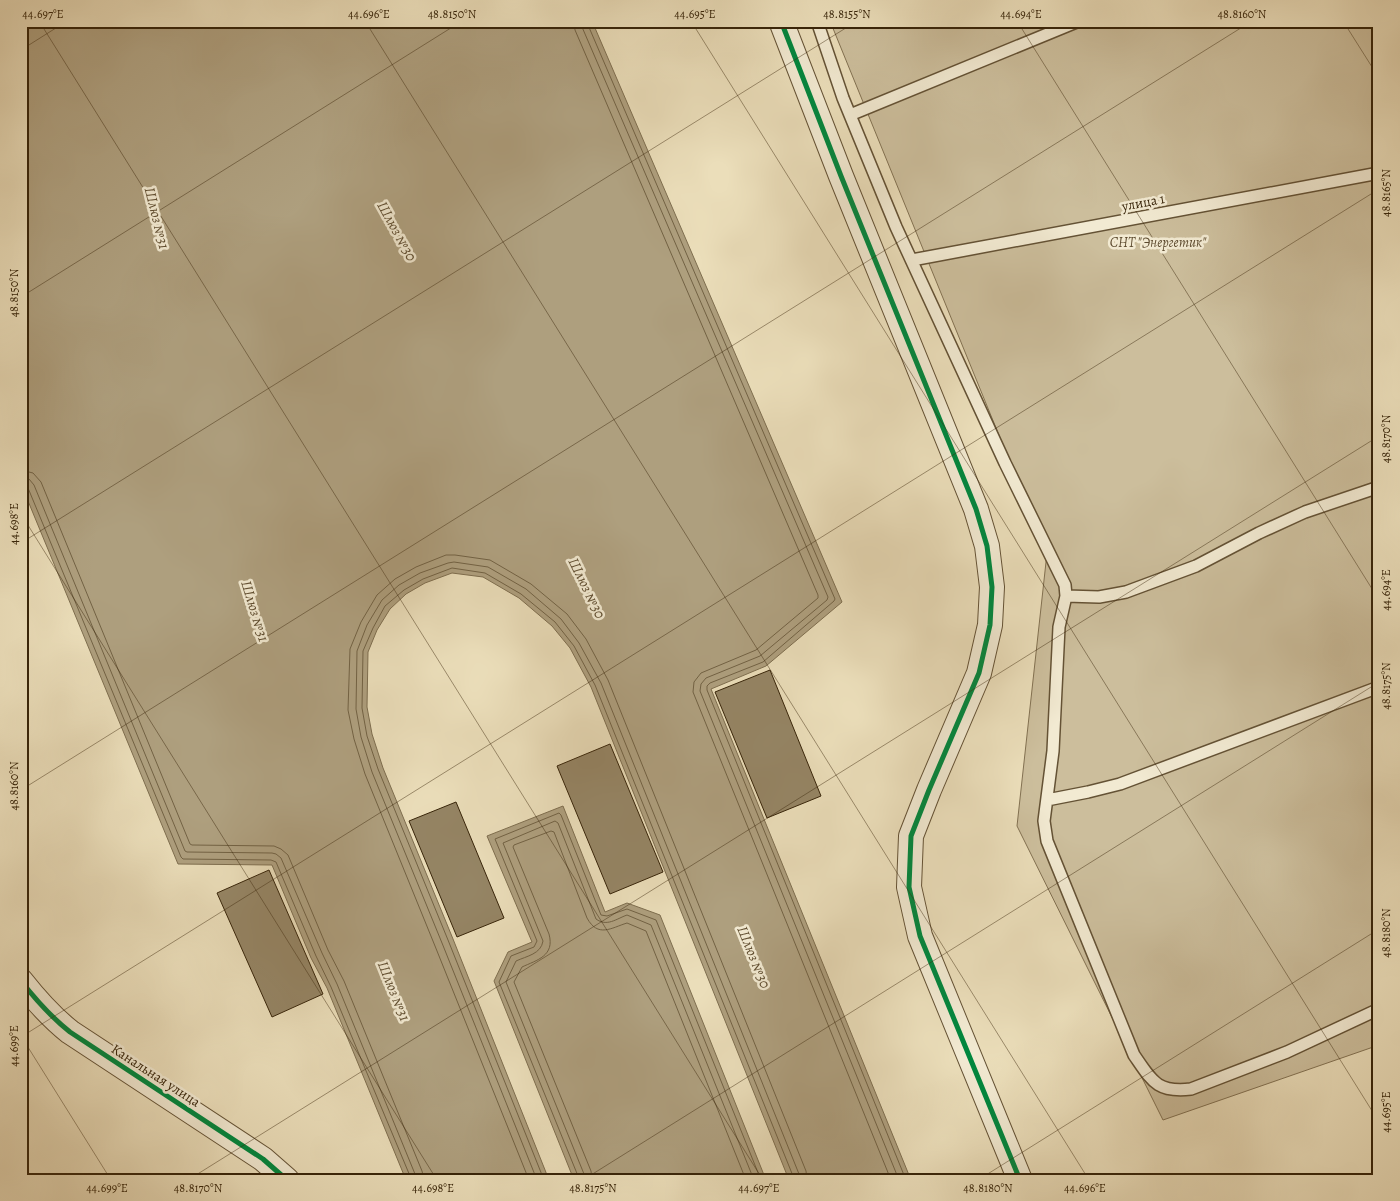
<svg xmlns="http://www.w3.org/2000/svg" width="1400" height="1201" font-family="Alegreya,serif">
	<rect width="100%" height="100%" fill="#ebdeba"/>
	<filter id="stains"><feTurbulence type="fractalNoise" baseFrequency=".004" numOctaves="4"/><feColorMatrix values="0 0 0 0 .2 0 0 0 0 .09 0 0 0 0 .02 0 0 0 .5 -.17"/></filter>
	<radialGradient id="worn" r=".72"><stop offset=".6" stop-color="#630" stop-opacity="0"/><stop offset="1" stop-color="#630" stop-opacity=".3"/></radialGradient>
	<path fill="#ccbe9c" stroke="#827152" d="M830,21h549v1024l-216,75 -146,-294 30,-273z"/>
	<path fill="#ae9f7e" stroke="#7e6e4f" d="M21,21h571l250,581 -76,64 -55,23 200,491h-122l-198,-493 -21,-39 -18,-22 -33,-28 -36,-21 -31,-4 -27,10 -19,11 -16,15 -13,21 -9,22 -1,55 5,27 11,34 70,171 96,241h-143l-79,-192 -16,-30 -39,-93 -94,-1 -157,-380z
		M563,806l42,106 22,-9 33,12 106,265h-192l-80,-199 14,-29 24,-10 -45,-106z"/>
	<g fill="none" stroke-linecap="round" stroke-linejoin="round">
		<path stroke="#726244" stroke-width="1" d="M574,21l1,9 243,565v3l-62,52 -55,23 -7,9 -1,10 198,488
			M581,21l1,6 246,570 -1,3 -67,56 -54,22 -5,6 -1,7 199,489
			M587,21l1,4 247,574 -1,2 -71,61 -53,21 -3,3v4l199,490
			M21,470l12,3 8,9 149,362 2,1 82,1 7,3 7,6 40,95 16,31 78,190 2,9
			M21,478l8,1 5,6 151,366 2,1 85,1 4,1 5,4 41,95 15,31 78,190 1,6
			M21,484l4,1 3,3 153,369 2,2 88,1 5,2 40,94 15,31 79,189v4
			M529,1180l-94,-234 -70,-172 -11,-35 -6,-29 2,-61 11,-27 16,-27 18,-16 21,-12 30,-12h9l35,5 41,24 36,30 19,25 22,41 198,491 1,9
			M537,1180l-95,-237 -70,-171 -11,-35 -5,-28 1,-58 10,-26 15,-25 17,-15 21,-12 28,-10 6,-1 34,5 38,22 35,30 18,24 22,40 198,491v6
			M544,1180l-96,-240 -70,-171 -11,-33 -5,-28 1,-57 10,-23 12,-22 19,-16 19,-11 29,-11 33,5 36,21 34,28 19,24 21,39 198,491v4
			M578,1180v-4l-79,-194 12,-26 23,-9 3,-6 -42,-102 64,-26 2,2 40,100 6,1 20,-7 29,11 105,260
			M584,1180v-6l-78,-192 10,-21c11,-5 25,-7 27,-20l-40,-98 52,-22 3,2 38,96c11,8 20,0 31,-4l24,10 103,255
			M592,1180l-1,-9 -77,-189 8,-15c15,-7 33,-11 27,-33l-36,-87 1,-2 37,-14 3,1 33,86c11,20 24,10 40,5l19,8 100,249"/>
	</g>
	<path fill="#958565" stroke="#372409" d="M770,670l51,126 -54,22 -52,-126z
		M610,744l53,128 -53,22 -53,-128z
		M456,802l48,116 -47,19 -48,-116z
		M269,870l54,124 -51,23 -55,-124z"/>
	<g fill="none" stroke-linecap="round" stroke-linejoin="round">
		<g stroke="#645235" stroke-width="14">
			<path id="service" d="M817,21l26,77 53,129 109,236 60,122 1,11 -7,31 -6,124 -9,70 3,20 87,214c18,26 23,38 57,34l96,-37 92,-43
				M850,115l229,-94
				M912,260l467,-87
				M1066,596l33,1 27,-5 70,-26 63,-33 46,-21 74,-25
				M1047,800l41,-8 32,-8 259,-97"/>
		</g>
		<g stroke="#645235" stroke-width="26">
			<path id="minor" d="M781,21l60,155 135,333 11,37 5,41 -2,38 -11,48 -50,117 -18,46 -2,51 11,49 100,244
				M21,981c15,19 30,36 49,51l193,127 24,21"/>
		</g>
		<use href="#service" stroke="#f2ead2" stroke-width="11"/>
		<use href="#minor" stroke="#f2ead2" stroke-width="24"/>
		<g stroke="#f2ead2" stroke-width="8">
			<path id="cycleway" d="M781,21l60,155 135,333 11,37 5,41 -2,38 -11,48 -50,117 -18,46 -2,51 11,49 100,244
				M21,981c15,19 30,36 49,51l193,127 24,21"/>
		</g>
		<use href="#cycleway" stroke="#00873e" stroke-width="5"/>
	</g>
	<path fill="none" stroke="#372409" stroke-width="1" stroke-opacity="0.45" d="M39,21l724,1159M365,21l724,1159M691,21l688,1101M1017,21l362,579M1343,21l36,57M21,50l46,-29M21,297l441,-276M21,514l416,666M21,543l836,-522M21,790l1231,-769M21,1036l90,144M21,1037l1358,-848M188,1180l1191,-744M583,1180l796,-498M978,1180l401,-251M1373,1180l6,-4"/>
	<g text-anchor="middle" stroke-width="5" stroke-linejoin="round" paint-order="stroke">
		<g font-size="14" fill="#372409" stroke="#f2ead2">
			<text transform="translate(1143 202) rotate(-11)" y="5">улица 1</text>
			<text transform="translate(156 1075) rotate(33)" y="5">Канальная улица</text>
		</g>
		<g font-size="14" font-style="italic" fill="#5c4a2e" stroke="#f2ead2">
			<text x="1158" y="247">СНТ "Энергетик"</text>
		</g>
		<g font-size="15" font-style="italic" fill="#614f32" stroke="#f2ead2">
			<text transform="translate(157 218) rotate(76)" y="5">Шлюз №31</text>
			<text transform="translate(397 231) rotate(61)" y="5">Шлюз №30</text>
			<text transform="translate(587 588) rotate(64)" y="5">Шлюз №30</text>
			<text transform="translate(255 611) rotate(73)" y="5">Шлюз №31</text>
			<text transform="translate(754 957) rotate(68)" y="5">Шлюз №30</text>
			<text transform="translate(394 991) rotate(68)" y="5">Шлюз №31</text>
		</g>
	</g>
	<rect width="1400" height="1201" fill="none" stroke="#ebdeba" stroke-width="55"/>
	<rect x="28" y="28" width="1344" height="1146" fill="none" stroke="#372409" stroke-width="2"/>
	<g font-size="12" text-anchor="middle" fill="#372409">
		<text x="43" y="18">44.697°E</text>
		<text x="369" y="18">44.696°E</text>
		<text x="452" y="18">48.8150°N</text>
		<text x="695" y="18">44.695°E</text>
		<text x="847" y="18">48.8155°N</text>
		<text x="1021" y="18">44.694°E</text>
		<text x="1242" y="18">48.8160°N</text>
		<text transform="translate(1386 193) rotate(-90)" y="4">48.8165°N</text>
		<text transform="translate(14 293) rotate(-90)" y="4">48.8150°N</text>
		<text transform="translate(1386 439) rotate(-90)" y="4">48.8170°N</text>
		<text transform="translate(14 524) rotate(-90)" y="4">44.698°E</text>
		<text transform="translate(1386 590) rotate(-90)" y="4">44.694°E</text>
		<text transform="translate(1386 686) rotate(-90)" y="4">48.8175°N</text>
		<text transform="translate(14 786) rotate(-90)" y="4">48.8160°N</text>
		<text transform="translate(1386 933) rotate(-90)" y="4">48.8180°N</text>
		<text transform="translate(14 1046) rotate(-90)" y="4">44.699°E</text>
		<text transform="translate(1386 1112) rotate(-90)" y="4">44.695°E</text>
		<text x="107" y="1192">44.699°E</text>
		<text x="198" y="1192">48.8170°N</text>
		<text x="433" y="1192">44.698°E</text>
		<text x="593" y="1192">48.8175°N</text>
		<text x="759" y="1192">44.697°E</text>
		<text x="988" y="1192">48.8180°N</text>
		<text x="1085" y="1192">44.696°E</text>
	</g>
	<rect width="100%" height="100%" filter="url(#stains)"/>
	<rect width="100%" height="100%" fill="url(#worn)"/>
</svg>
